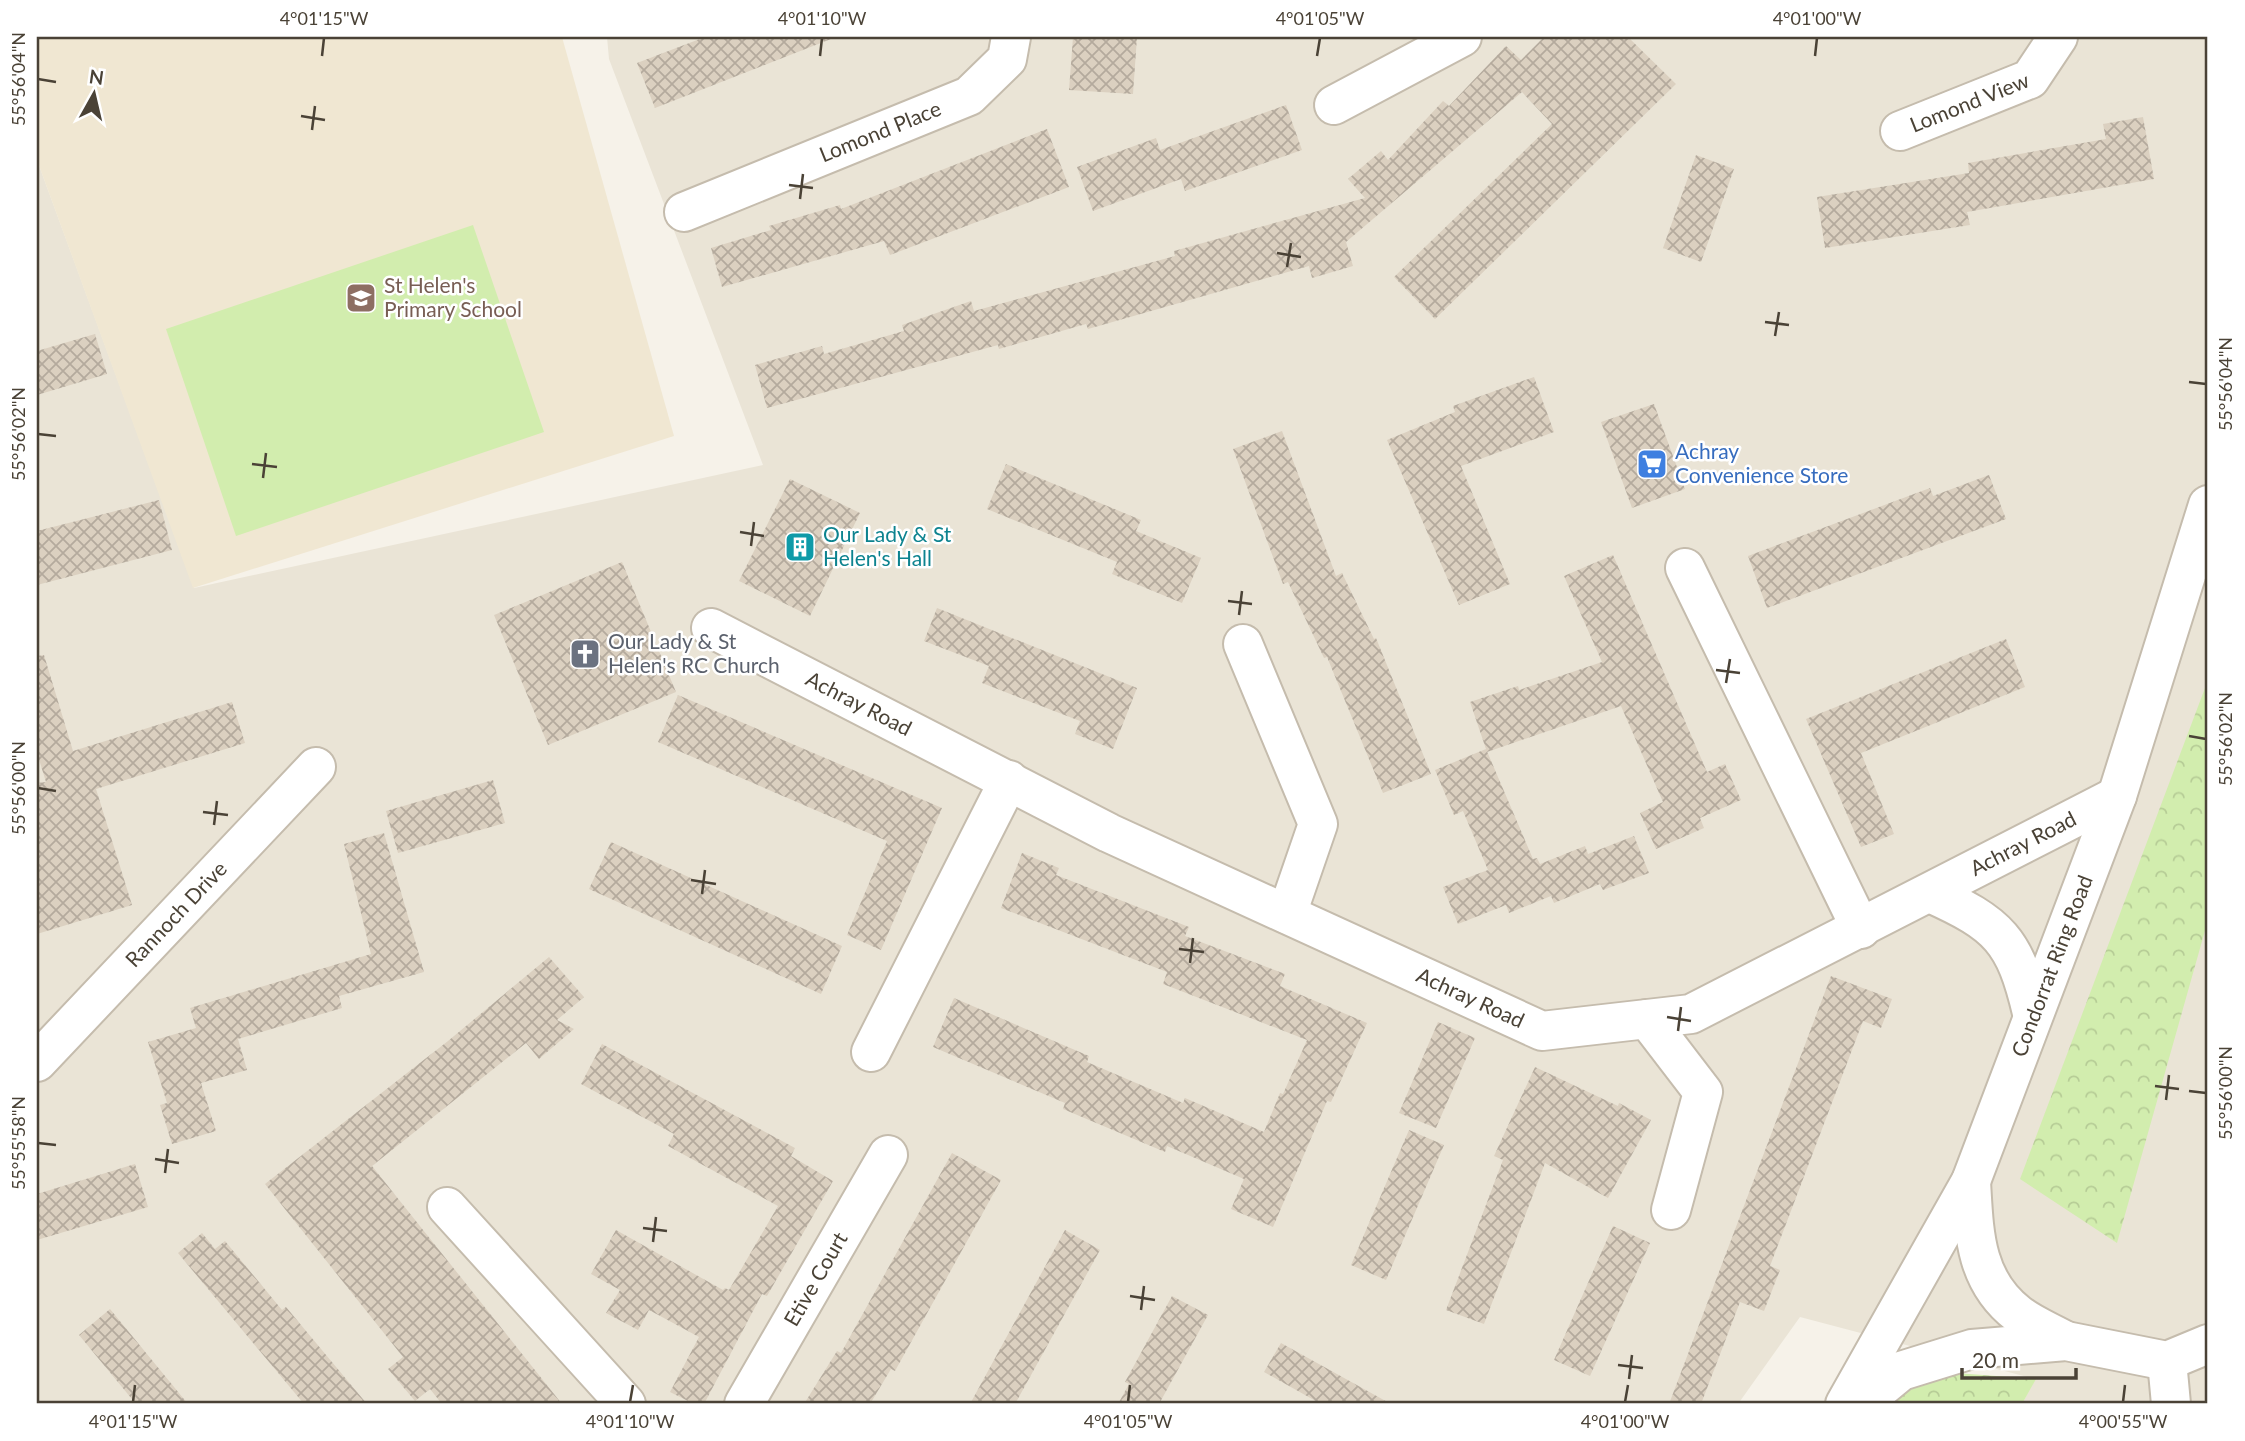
<svg xmlns="http://www.w3.org/2000/svg" width="2245" height="1441" font-family="Lato,sans-serif">
	<defs>
		<pattern id="forest-crowns" width="20" height="18" patternUnits="userSpaceOnUse" patternTransform="scale(1.75)"><rect width="20" height="18" fill="#d2edae"/><path d="M2 6a3 3 0 1 1 6 0M12 15a3 3 0 1 1 6 0" fill="none" stroke="#b6cc96"/></pattern>
		<pattern id="building-cross-hatch" width="8" height="8" patternUnits="userSpaceOnUse" patternTransform="scale(1.75)"><rect width="8" height="8" fill="#dbd0c0"/><path d="M0 0l8 8M0 8l8-8" fill="none" stroke="#b4aa9d"/></pattern>
	</defs>
	<rect width="100%" height="100%" fill="#f6f2e9"/>
	<path fill="#eae4d6" d="M607,37h1601v1367h-186l13,-25 -235,-62 -62,87h-1701v-1244l157,428 569,-123 -154,-406z"/>
	<path fill="#f0e7d2" d="M37,37h525l112,399 -481,152 -156,-428z"/>
	<path fill="#d2edae" d="M473,225l71,207 -308,104 -70,-207z"/>
	<path fill="url(#forest-crowns)" d="M2208,680v240l-91,323 -97,-64z
		M1901,1369l135,10 -14,25h-149z"/>
	<path fill="url(#building-cross-hatch)" d="M705,37h126v2l-176,69 -18,-45z
		M1073,37h64l-4,57 -64,-4z
		M1544,37h84l48,47 -241,235 -41,-42 158,-153 -30,-32 -176,150 7,24 -41,12 -3,-12 -221,63 -2,-5 -87,25 -1,-4 -231,63 -12,-43 67,-19 2,8 80,-23 -2,-6 69,-24 3,10 201,-55 -1,-5 191,-53 -17,-19 33,-28 7,9 55,-59 6,5 57,-60 15,14z
		M1286,105l16,45 -117,41 -4,-12 -88,32 -16,-44 79,-29 4,12z
		M2143,117l11,62 -187,33 3,13 -145,23 -8,-51 152,-24 -1,-10 138,-24 -3,-15z
		M1047,129l22,58 -179,68 -6,-14 -162,46 -11,-39 60,-18 -2,-4 71,-21 1,4z
		M1696,155l38,14 -33,93 -38,-14z
		M95,334l12,40 -70,21v-44z
		M1534,377l20,55 -93,34 49,118 -51,21 -72,-165 68,-28 -2,-6z
		M1654,404l31,85 -53,19 -31,-86z
		M1282,431l54,145 6,-3 32,66 2,-1 55,136 -48,19 -56,-136 -3,1 -36,-76 -5,2 -50,-135z
		M1006,464l135,56 -5,11 65,27 -19,45 -70,-29 5,-12 -130,-53z
		M1989,475l17,44 -239,89 -19,-52 182,-68 3,8z
		M790,479l70,34 -50,103 -71,-35z
		M159,500l13,50 -135,35v-54z
		M1613,555l94,217 18,-8 16,36 -41,18 4,10 -48,21 -16,-36 23,-11 -42,-96 -134,46 -17,-50 48,-16 1,4 83,-28 -38,-86z
		M622,562l54,130 -128,53 -54,-130z
		M937,608l200,80 -24,61 -38,-15 5,-13 -98,-38 7,-17 -65,-25z
		M2006,639l19,48 -164,66 33,81 -33,13 -55,-128z
		M44,655l29,96 159,-49 13,41 -149,46 36,116 -95,29v-151l9,-1 -9,-29v-97z
		M678,695l264,113 -61,142 -34,-15 40,-94 -229,-99z
		M1486,749l47,110 4,-1 3,6 45,-18 3,8 46,-18 15,37 -46,17 -3,-6 -46,19 -3,-7 -42,17 -3,-8 -48,19 -15,-37 45,-17 -25,-59 -9,4 -19,-45z
		M493,780l12,43 -107,30 -12,-42z
		M384,833l40,139 -85,24 3,12 -104,31 9,31 -46,13 15,48 -44,13 -12,-39 7,-2 -19,-61 48,-14 -6,-20 181,-54 -27,-110z
		M611,842l231,104 -21,48 -232,-105z
		M1022,853l37,15 -3,7 133,52 -4,9 100,38 -5,12 87,37 -36,79 -4,-1 -54,126 -42,-18 13,-30 -77,-33 -2,6 -102,-43 2,-6 -132,-56 21,-49 135,58 -2,6 96,41 2,-5 79,34 16,-39 3,1 24,-54 -144,-56 4,-12 -166,-64z
		M549,957l35,40 -27,23 17,9 -35,30 -13,-16 -154,123 190,238h-120l-12,-15 -15,12 -27,-32 15,-12 -138,-173 183,-143z
		M1831,976l61,23 -11,29 -18,-7 -93,245 10,4 -16,41 -24,-9 -39,102h-32z
		M1438,1022l37,16 -39,90 -37,-15z
		M602,1044l193,104 -4,8 42,25 -66,115 -5,-2 -58,110h-10l-24,-12 29,-55 -50,-27 -11,20 -32,-17 14,-23 -29,-16 25,-44 107,60 2,-2 4,2 49,-84 -110,-60 6,-12 -93,-50z
		M1535,1067l83,39 1,-3 32,17 -43,78 -63,-35 -61,161 -38,-14 57,-150 -9,-4z
		M1409,1130l35,15 -58,135 -35,-15z
		M952,1153l49,27 -106,191 -4,-2 -21,35h-66l33,-53 4,2z
		M135,1164l13,43 -111,33v-46z
		M1613,1226l37,17 -60,133 -36,-16z
		M1065,1230l35,20 -85,154h-45z
		M202,1233l13,16 10,-8 57,69 4,-3 81,97h-63l-126,-151z
		M1172,1296l36,19 -49,89h-41l11,-20 -4,-2z
		M110,1309l78,95h-52l-57,-69z
		M1281,1343l110,61h-70l-57,-32z"/>
	<g fill="none" stroke-linecap="round" stroke-linejoin="round">
		<g stroke="#c5bcad" stroke-width="42">
			<g id="minor">
				<path d="M1334,105l128,-68"/>
				<path id="s1" d="M1900,131l130,-52 28,-42"/>
				<path id="s2" d="M684,212l285,-116 38,-37 4,-22"/>
				<path d="M1685,568l176,361"/>
				<path id="s3" d="M711,628l398,205 433,198 149,-17 426,-218"/>
				<path d="M1243,644l75,180 -31,90"/>
				<path d="M1930,893c69,31 85,47 102,120"/>
				<path d="M1647,1019l56,73 -32,118"/>
				<path d="M871,1052l138,-272"/>
				<path id="s4" d="M37,1062l279,-295"/>
				<path d="M1971,1181c3,51 3,99 47,133 14,11 32,18 48,27"/>
				<path d="M447,1207l179,197"/>
				<path d="M2167,1361l4,43"/>
				<path id="s5" d="M744,1404l144,-249"/>
				<path id="s6" d="M1845,1404l126,-223 146,-385 91,-291"/>
				<path d="M1861,1404l40,-33 71,-22 94,-8 101,20 41,-17"/>
			</g>
		</g>
		<use href="#minor" stroke="#fff" stroke-width="38"/>
	</g>
	<path fill="none" stroke="#4a4236" stroke-width="2.5" d="M322,56l2,-18M820,56l2,-18M1317,56l3,-18M1815,56l2,-18M38,79l18,3M301,116l24,4M312,130l3,-24M789,185l24,3M800,199l3,-25M1277,253l24,4M1287,267l4,-24M1765,322l24,3M1775,336l4,-24M2189,382l17,2M38,434l18,2M252,464l25,3M263,478l3,-25M740,532l24,4M751,546l3,-24M1228,601l24,3M1239,615l3,-24M1716,670l24,3M1726,683l4,-24M2189,736l17,3M38,788l18,3M203,812l25,3M214,825l3,-24M691,880l25,4M702,894l3,-24M1179,949l25,3M1190,963l3,-25M1667,1017l24,4M1678,1031l3,-24M2155,1086l24,3M2189,1091l17,2M2166,1100l3,-25M38,1143l18,2M155,1159l24,4M165,1173l3,-24M643,1228l24,3M653,1242l3,-25M1130,1296l25,4M1141,1310l3,-24M1618,1365l25,3M1629,1379l3,-24M133,1402l2,-17M630,1402l3,-17M1128,1402l2,-17M1625,1402l3,-17M2123,1402l2,-17"/>
	<defs>
		<g id="school-square" transform="scale(1.575)"><rect x="-9" y="-9" width="18" height="18" rx="4" fill="#8d6e63" stroke="#fff"/><path d="M0-5L7-2L0 1L-7-2ZM-4 1L0 2.5L4 1V4Q0 6-4 4Z" fill="#fff"/></g>
		<g id="supermarket-square" transform="scale(1.575)"><rect x="-9" y="-9" width="18" height="18" rx="4" fill="#3f7fe0" stroke="#fff"/><path d="M-6-5.5h2.5l.6 2H6L4.5 2H-2.5L-4.4-4H-6ZM-1.5 3.2a1.3 1.3 0 1 0 .1 0ZM3 3.2a1.3 1.3 0 1 0 .1 0Z" fill="#fff"/></g>
		<g id="building-square" transform="scale(1.575)"><rect x="-9" y="-9" width="18" height="18" rx="4" fill="#0f9aa8" stroke="#fff"/><path d="M-4-6H4V6H1V3H-1V6H-4ZM-2.5-4.3h1.7v1.8h-1.7ZM.8-4.3h1.7v1.8H.8ZM-2.5-1h1.7V.8h-1.7ZM.8-1h1.7V.8H.8Z" fill="#fff"/></g>
		<g id="church-square" transform="scale(1.575)"><rect x="-9" y="-9" width="18" height="18" rx="4" fill="#6b7280" stroke="#fff"/><path d="M-1.2-6h2.4v3.5h3.3v2.4h-3.3V6h-2.4V-.1h-3.3v-2.4h3.3Z" fill="#fff"/></g>
	</defs>
	<g fill-rule="evenodd">
		<use href="#school-square" x="361" y="298"/>
		<use href="#supermarket-square" x="1652" y="464"/>
		<use href="#building-square" x="800" y="547"/>
		<use href="#church-square" x="585" y="654"/>
	</g>
	<g text-anchor="middle" stroke-width="5" stroke-linejoin="round" paint-order="stroke">
		<g font-size="21" fill="#4a4236" stroke="#fff">
			<text dy="7" stroke="none"><textPath href="#s1" startOffset="75">Lomond View</textPath></text>
			<text dy="7" stroke="none"><textPath href="#s2" startOffset="212">Lomond Place</textPath></text>
			<text dy="7" stroke="none"><textPath href="#s3" startOffset="166">Achray Road</textPath></text>
			<text dy="7" stroke="none"><textPath href="#s3" startOffset="1447">Achray Road</textPath></text>
			<text dy="7" stroke="none"><textPath href="#s4" startOffset="203">Rannoch Drive</textPath></text>
			<text dy="7" stroke="none"><textPath href="#s6" startOffset="486">Condorrat Ring Road</textPath></text>
			<text dy="7" stroke="none"><textPath href="#s3" startOffset="845">Achray Road</textPath></text>
			<text dy="7" stroke="none"><textPath href="#s5" startOffset="144">Etive Court</textPath></text>
		</g>
		<g font-size="21" fill="#785e54" stroke="#fff" text-anchor="start">
			<text x="384" y="293">St Helen's<tspan x="384" dy="24">Primary School</tspan></text>
		</g>
		<g font-size="21" fill="#366cbe" stroke="#fff" text-anchor="start">
			<text x="1675" y="459">Achray<tspan x="1675" dy="24">Convenience Store</tspan></text>
		</g>
		<g font-size="21" fill="#0d838f" stroke="#fff" text-anchor="start">
			<text x="823" y="542">Our Lady &amp; St<tspan x="823" dy="24">Helen's Hall</tspan></text>
		</g>
		<g font-size="21" fill="#5b616d" stroke="#fff" text-anchor="start">
			<text x="608" y="649">Our Lady &amp; St<tspan x="608" dy="24">Helen's RC Church</tspan></text>
		</g>
	</g>
	<rect width="2245" height="1441" fill="none" stroke="#ffffff" stroke-width="77"/>
	<g transform="translate(94 94) rotate(8)" stroke="#ffffff" stroke-width="5" paint-order="stroke">
	<path d="M0-5L12 26L0 18L-12 26Z" fill="#4a4236"/>
	<text y="-10" font-size="19" font-weight="bold" text-anchor="middle" fill="#4a4236">N</text>
	</g>
	<path d="M1962 1368v10h114v-10" fill="none" stroke="#4a4236" stroke-width="3.5"/>
	<text x="1972" y="1368" font-size="21" fill="#4a4236" stroke="#ffffff" stroke-width="5" paint-order="stroke">20 m</text>
	<rect x="38" y="38" width="2168" height="1364" fill="none" stroke="#4a4236" stroke-width="2.5"/>
	<g font-size="18" text-anchor="middle" fill="#4a4236">
		<text x="324" y="25">4°01'15"W</text>
		<text x="822" y="25">4°01'10"W</text>
		<text x="1320" y="25">4°01'05"W</text>
		<text x="1817" y="25">4°01'00"W</text>
		<text transform="translate(19 79) rotate(-90)" y="6">55°56'04"N</text>
		<text transform="translate(2226 384) rotate(-90)" y="6">55°56'04"N</text>
		<text transform="translate(19 434) rotate(-90)" y="6">55°56'02"N</text>
		<text transform="translate(2226 739) rotate(-90)" y="6">55°56'02"N</text>
		<text transform="translate(19 788) rotate(-90)" y="6">55°56'00"N</text>
		<text transform="translate(2226 1093) rotate(-90)" y="6">55°56'00"N</text>
		<text transform="translate(19 1143) rotate(-90)" y="6">55°55'58"N</text>
		<text x="133" y="1428">4°01'15"W</text>
		<text x="630" y="1428">4°01'10"W</text>
		<text x="1128" y="1428">4°01'05"W</text>
		<text x="1625" y="1428">4°01'00"W</text>
		<text x="2123" y="1428">4°00'55"W</text>
	</g>
</svg>
